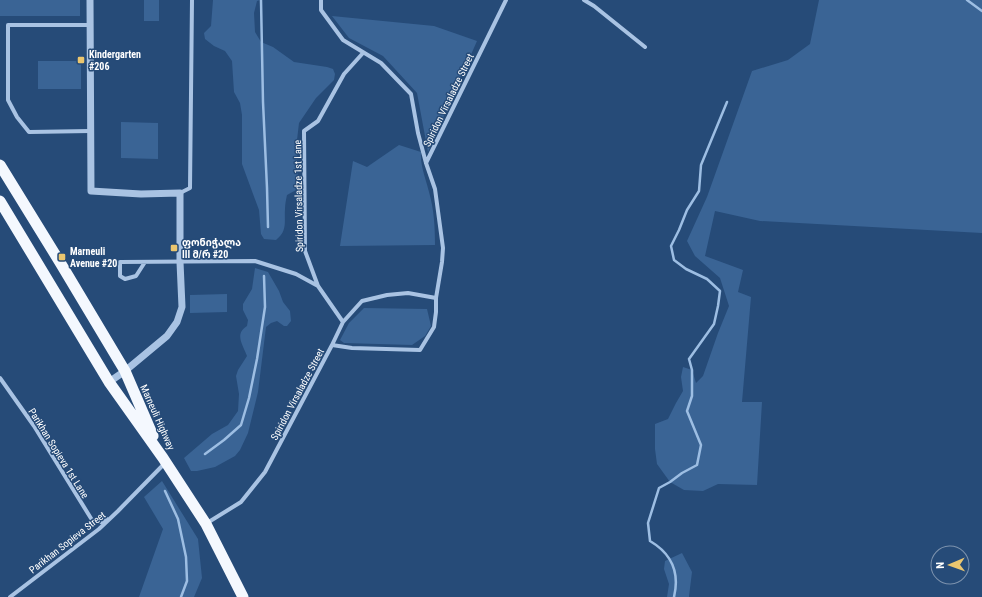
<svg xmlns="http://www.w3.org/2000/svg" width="982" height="597" font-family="'Roboto Condensed','Noto Sans Georgian',sans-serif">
	<rect width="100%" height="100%" fill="#264b78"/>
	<path fill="#3a6495" d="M0,0h80v16h-80z
		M144,0h15v21h-15z
		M213,0h47l-3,1 -3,12 1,19 6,10 12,5 21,15 33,5 6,2 2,5 -1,6 -18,18 -17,25 -2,17 1,49 -11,6c-1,5 -2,9 -2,14 -1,12 3,22 -9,31l-12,-1 -3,-5 -2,-24 -17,-46v-49l-2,-12 -6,-11 -2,-31 -7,-10 -11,-5 -9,-7 -1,-6 7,-7z
		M819,0h163v233l-222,-12 -45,-10 -10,45 38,14 -5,22 13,5 -9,105h20l-5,83 -39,-1 -15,7 -19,-1 -14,-8 -13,-18 -2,-15v-25l13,-5 8,-16 7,-12 -2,-14 2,-10 9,3 4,13 7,-7 15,-43 11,-27 -9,-28 -25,-22 -8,-15 20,-44 45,-126 36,-11 22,-16z
		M332,16l102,10 43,15 -49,111 -11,-59 -34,-37 -34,-18z
		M38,61h43v28h-43z
		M121,122l37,1v36l-37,-1z
		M399,145l22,7c-1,14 5,27 8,40 5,17 6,35 6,53l-95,1 13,-85 14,6z
		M255,268l13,4 11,19 4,11 7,9 1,10 -4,5h-3l-7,-5 -6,2 -5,4 -8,65 -10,41 -8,17 -5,6 -20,11 -18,4h-6l-7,-13 28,-24 16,-9 10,-14 1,-17 -3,-18 2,-6 9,-14c-4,-11 -13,-22 0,-30l1,-6 -5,-10v-6l9,-15z
		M227,294v18l-37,1v-18z
		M364,308l63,1 4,17 -6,10 -13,9 -68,-2 -4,-3 9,-17z
		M162,481l36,58 4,39 -8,19h-55l24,-68 -19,-32z
		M682,553l10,19 -3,24v1h-22l2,-13 -5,-15 1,-8z"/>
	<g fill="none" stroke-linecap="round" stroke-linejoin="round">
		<path stroke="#9dbee3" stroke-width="2.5" d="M261,0l2,102 4,86 1,39
			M967,0l15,11
			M205,454l19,-14 17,-15 8,-27 8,-39 8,-52 -1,-31
			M165,491l13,28 8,38 1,24 -6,16
			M674,597c6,-25 -2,-43 -24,-56l-2,-18 11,-35 11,-6 12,-9 15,-8 4,-20 -14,-34 5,-15v-26l-3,-11 25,-35 4,-18 2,-15 -13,-12 -21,-10 -12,-9 -3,-14 8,-16 8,-20 12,-19 2,-26 26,-63"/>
		<path stroke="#a9c3e3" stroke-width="4" d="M584,0l10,6 51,41
			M90,25h-82v75l9,17 12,15 61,-1
			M426,163l80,-163
			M180,193l10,-5 2,-188
			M145,262l-9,14 -11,3 -5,-3v-14l135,-1 41,13 22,12
			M343,322l-25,-36 -13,-35 -1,-120 14,-10 26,-47 19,-21
			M332,345l11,-23 19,-21 25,-6 21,-2 28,5
			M0,378l34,48 58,94 3,2h6l6,-3
			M207,523l34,-21 24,-30 67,-127 20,3 68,2 14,-23 2,-15v-14l6,-36 1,-14 -8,-59 -9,-26 -8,-30 -7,-39 -30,-31 -38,-23 -22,-30v-10
			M10,597l89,-68 19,-18 47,-48"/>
		<path stroke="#a9c3e3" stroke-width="7" d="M90,0l1,191 50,3 39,-1v69l2,45 -5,15 -10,14 -42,35 -16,11"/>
		<path stroke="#f4f8fe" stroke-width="11" d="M0,165l61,99 64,107 28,65
			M0,201l109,181 54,76 43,66 37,73"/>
	</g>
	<g fill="#ebc66f" stroke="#264b78" stroke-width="1.5">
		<rect x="77" y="56" width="8" height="8" rx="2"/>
		<rect x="170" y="244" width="8" height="8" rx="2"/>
		<rect x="58" y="253" width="8" height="8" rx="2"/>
	</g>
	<g text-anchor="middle" stroke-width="3" stroke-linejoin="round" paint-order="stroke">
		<g font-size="10" font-weight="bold" fill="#fff" stroke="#264b78" text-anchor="start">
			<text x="89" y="58">Kindergarten<tspan x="89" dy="12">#206</tspan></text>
			<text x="182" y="246">ფონიჭალა<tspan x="182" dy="12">III მ/რ #20</tspan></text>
			<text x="70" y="255">Marneuli<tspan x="70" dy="12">Avenue #20</tspan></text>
		</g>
		<g font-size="10" fill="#fff" stroke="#264b78">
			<text transform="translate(448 100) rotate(-64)" y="4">Spiridon Virsaladze Street</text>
			<text transform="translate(298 196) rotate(-91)" y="4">Spiridon Virsaladze 1st Lane</text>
			<text transform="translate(297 394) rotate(-62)" y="4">Spiridon Virsaladze Street</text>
			<text transform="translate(158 417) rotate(66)" y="4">Marneuli Highway</text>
			<text transform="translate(59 453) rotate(58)" y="4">Parikhan Sopieva 1st Lane</text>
			<text transform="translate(67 542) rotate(-38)" y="4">Parikhan Sopieva Street</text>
		</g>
	</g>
	<g transform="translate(950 565) rotate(268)"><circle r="19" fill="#264b78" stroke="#7d93ae"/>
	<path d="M0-3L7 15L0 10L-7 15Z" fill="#ebc66f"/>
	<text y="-6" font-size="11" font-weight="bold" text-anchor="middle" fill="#ffffff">N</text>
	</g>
</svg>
